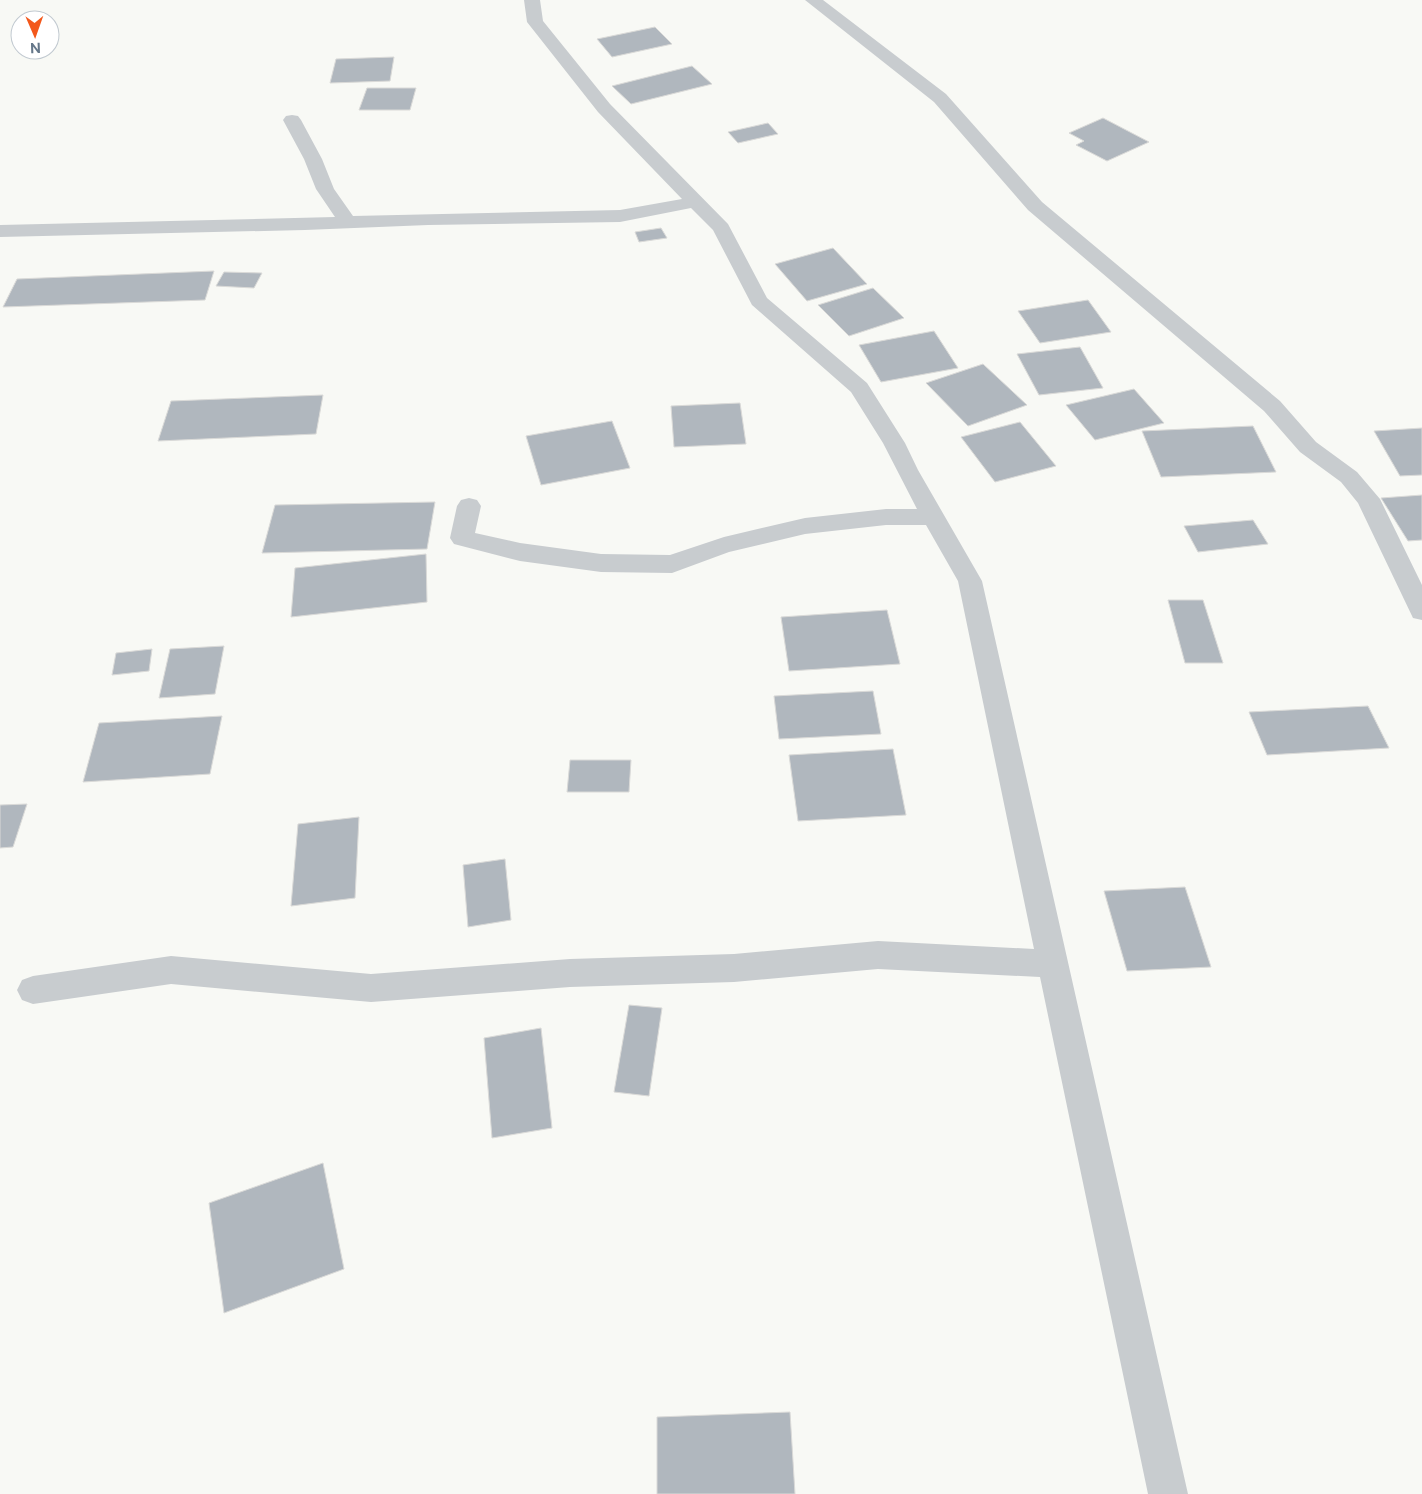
<svg xmlns="http://www.w3.org/2000/svg" width="1422" height="1494" font-family="'Public Sans',sans-serif">
	<rect width="100%" height="100%" fill="#f8f9f5"/>
	<path fill="#b0b7be" stroke="#dadad8" d="M655,27l17,17 -60,13 -15,-18z
		M394,57l-4,24 -60,2 6,-24z
		M692,66l20,18 -81,20 -19,-18z
		M367,88h49l-6,22h-51z
		M1103,118l46,24 -42,19 -31,-16 8,-4 -15,-8z
		M768,123l10,11 -40,9 -10,-11z
		M661,228l6,10 -28,4 -4,-10z
		M833,248l34,36 -60,17 -32,-37z
		M214,271l-9,29 -202,7 14,-28z
		M224,272l38,1 -8,15 -38,-2z
		M873,288l31,30 -55,18 -31,-31z
		M1088,300l23,32 -71,11 -22,-32z
		M934,331l24,37 -77,14 -22,-37z
		M1080,347l23,41 -64,7 -22,-41z
		M983,364l44,41 -59,21 -42,-43z
		M1134,389l30,34 -69,17 -29,-35z
		M323,395l-7,39 -158,7 13,-40z
		M740,403l6,41 -72,3 -3,-41z
		M612,421l18,47 -89,17 -15,-49z
		M1020,422l36,44 -61,16 -34,-45z
		M1253,426l23,46 -115,5 -19,-46z
		M1422,428v47l-22,1 -26,-45z
		M1422,495v45l-14,1 -27,-43z
		M435,502l-8,47 -165,4 13,-48z
		M1253,520l15,24 -70,8 -14,-26z
		M426,554l1,48 -136,15 4,-49z
		M1168,600h35l20,63h-38z
		M887,610l13,54 -111,7 -8,-54z
		M224,646l-9,48 -56,4 11,-49z
		M152,649l-3,22 -37,4 4,-22z
		M873,691l8,43 -102,5 -5,-43z
		M1368,706l21,42 -122,7 -18,-43z
		M222,716l-12,58 -127,8 16,-59z
		M893,749l13,66 -108,6 -9,-66z
		M570,760h61l-2,32h-62z
		M27,804l-14,43 -13,1v-43z
		M359,817l-4,81 -64,8 7,-82z
		M505,859l6,61 -43,7 -5,-62z
		M1185,887l26,80 -84,4 -23,-80z
		M629,1005l33,3 -13,88 -35,-4z
		M541,1028l11,100 -60,10 -8,-100z
		M323,1163l21,106 -120,44 -15,-110z
		M790,1412l5,82h-138v-77z"/>
	<g fill="none" stroke-linecap="round" stroke-linejoin="round">
		<path fill="#c8cccf" fill-rule="evenodd" d="M524,0h16l3,21 67,83 118,120 39,74 100,85 38,60 13,27 64,111 206,913h-40l-108,-517 -162,-8 -144,13 -164,5 -199,15 -200,-18 -138,20 -11,-4 -5,-10 5,-10 11,-4 138,-20 200,18 199,-15 164,-5 144,-13 156,8 -76,-368 -32,-56h-40l-81,9 -76,18 -57,21 -71,-1 -81,-11 -66,-17 -4,-6 7,-32 4,-6 8,-2 8,2 4,6 -6,27 45,10 81,11 69,1 54,-18 81,-19 81,-9h31l-34,-66 -32,-51 -99,-87 -39,-75 -22,-22 -71,14 -192,3 -123,5 -305,7v-12l335,-8 -19,-28 -12,-30 -21,-39 3,-4 6,-1 6,1 3,4 21,39 12,30 19,27 267,-6 62,-11 -84,-87 -71,-90z
			M805,0h18l123,94 96,108 238,199 36,41 41,30 23,27 42,86v35l-9,-2 -55,-115 -17,-21 -41,-30 -36,-41 -236,-201 -94,-108z"/>
	</g>
	<g transform="translate(35 35) rotate(178)"><circle r="24" fill="#ffffff" stroke="#c1c9d0"/>
	<path d="M0-4L9 19L0 12L-9 19Z" fill="#f3581b"/>
	<text y="-8" font-size="14" font-weight="bold" text-anchor="middle" fill="#657789">N</text>
	</g>
</svg>
